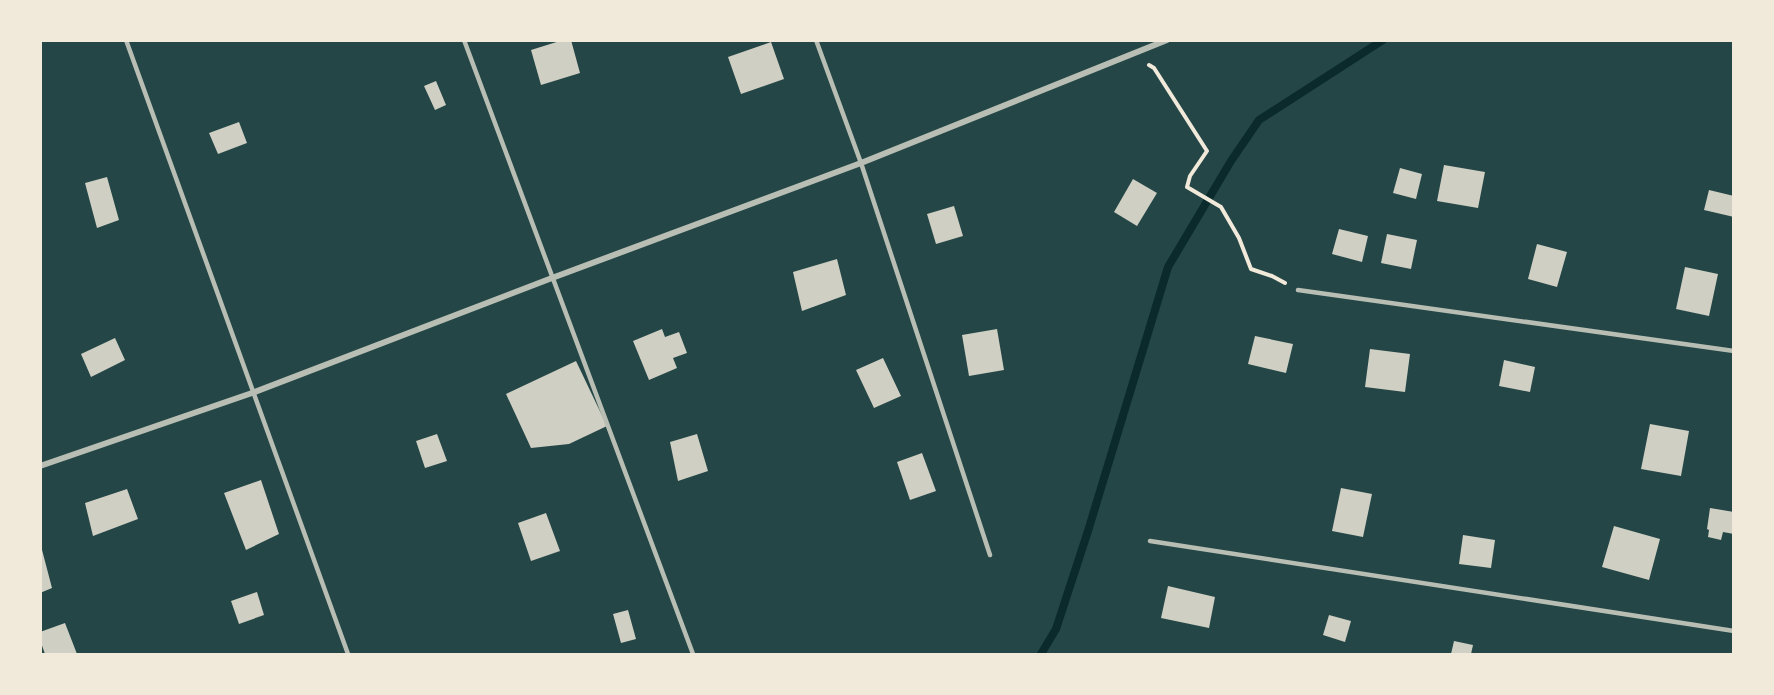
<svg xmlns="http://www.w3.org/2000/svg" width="1774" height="695" font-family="'PT Sans',sans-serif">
	<rect width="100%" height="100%" fill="#0f3d3e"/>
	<path fill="#244646" d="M40,41h1693v613h-1692z"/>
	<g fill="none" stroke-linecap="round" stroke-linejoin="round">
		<path stroke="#0a2a2b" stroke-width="8" d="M1041,654l15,-25 32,-98 80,-264 63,-106 28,-41 124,-80"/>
	</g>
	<path fill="#cfcfc3" d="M563,40h8l9,33 -39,12 -10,-35z
		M771,42l13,37 -43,15 -13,-37z
		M436,81l10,24 -11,5 -11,-24z
		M239,122l8,21 -29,11 -9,-21z
		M1444,165l41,7 -7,36 -41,-7z
		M1400,168l22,6 -6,25 -23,-6z
		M107,177l12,43 -22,8 -12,-45z
		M1133,179l24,14 -20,33 -23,-14z
		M1709,190l25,6v21l-30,-7z
		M954,206l9,30 -27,8 -9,-30z
		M1339,229l29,7 -6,26 -30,-8z
		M1387,234l30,6 -6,29 -30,-6z
		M1537,244l30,8 -10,35 -29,-8z
		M837,259l9,36 -44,16 -9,-39z
		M1685,267l33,7 -9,42 -33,-7z
		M662,329l3,8 14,-5 8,21 -14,5 4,10 -28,12 -16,-39z
		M997,329l7,41 -35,6 -7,-41z
		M1255,336l38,8 -7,29 -38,-9z
		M115,338l10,22 -34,17 -10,-23z
		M1370,349l40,5 -5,38 -40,-5z
		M883,358l18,38 -27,12 -18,-38z
		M1504,360l31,7 -5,25 -31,-6z
		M576,361l31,65 -38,18 -38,4 -25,-54z
		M1650,424l39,7 -8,45 -40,-7z
		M437,434l10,27 -22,7 -9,-27z
		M697,434l11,37 -30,10 -8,-39z
		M922,453l14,38 -26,9 -13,-38z
		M261,480l18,54 -33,16 -22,-57z
		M1341,488l31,6 -9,43 -31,-6z
		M127,489l11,30 -45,17 -8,-33z
		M1710,508l24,4v22l-11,-2 -2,8 -13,-3 1,-7 -2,-1z
		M546,513l14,38 -29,10 -13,-38z
		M1614,526l46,13 -11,41 -47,-13z
		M1463,535l32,5 -4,28 -32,-4z
		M41,546l11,42 -12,5v-46z
		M1168,586l47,11 -6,31 -48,-10z
		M257,592l7,23 -25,9 -8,-23z
		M628,610l8,29 -15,4 -8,-29z
		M1329,615l22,6 -6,21 -22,-7z
		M65,623l12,31h-32l-5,-14v-8z
		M1454,641l19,4 -2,9h-20z"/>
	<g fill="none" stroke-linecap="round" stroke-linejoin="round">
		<path stroke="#f1e9da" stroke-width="4" d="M1149,65l5,3 53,83 -17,25 -3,11 34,20 18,31 12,31 21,7 13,7"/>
		<path stroke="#b8beb3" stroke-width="4.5" d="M126,40l222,614
			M464,40l229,614
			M816,40l45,123 129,392
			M1298,290l436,61
			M1150,541l584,90"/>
		<path stroke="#b8beb3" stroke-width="6" d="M40,466l212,-73 300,-115 309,-115 306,-123"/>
	</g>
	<rect width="1774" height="695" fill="none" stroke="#f1e9da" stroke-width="84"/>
</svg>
